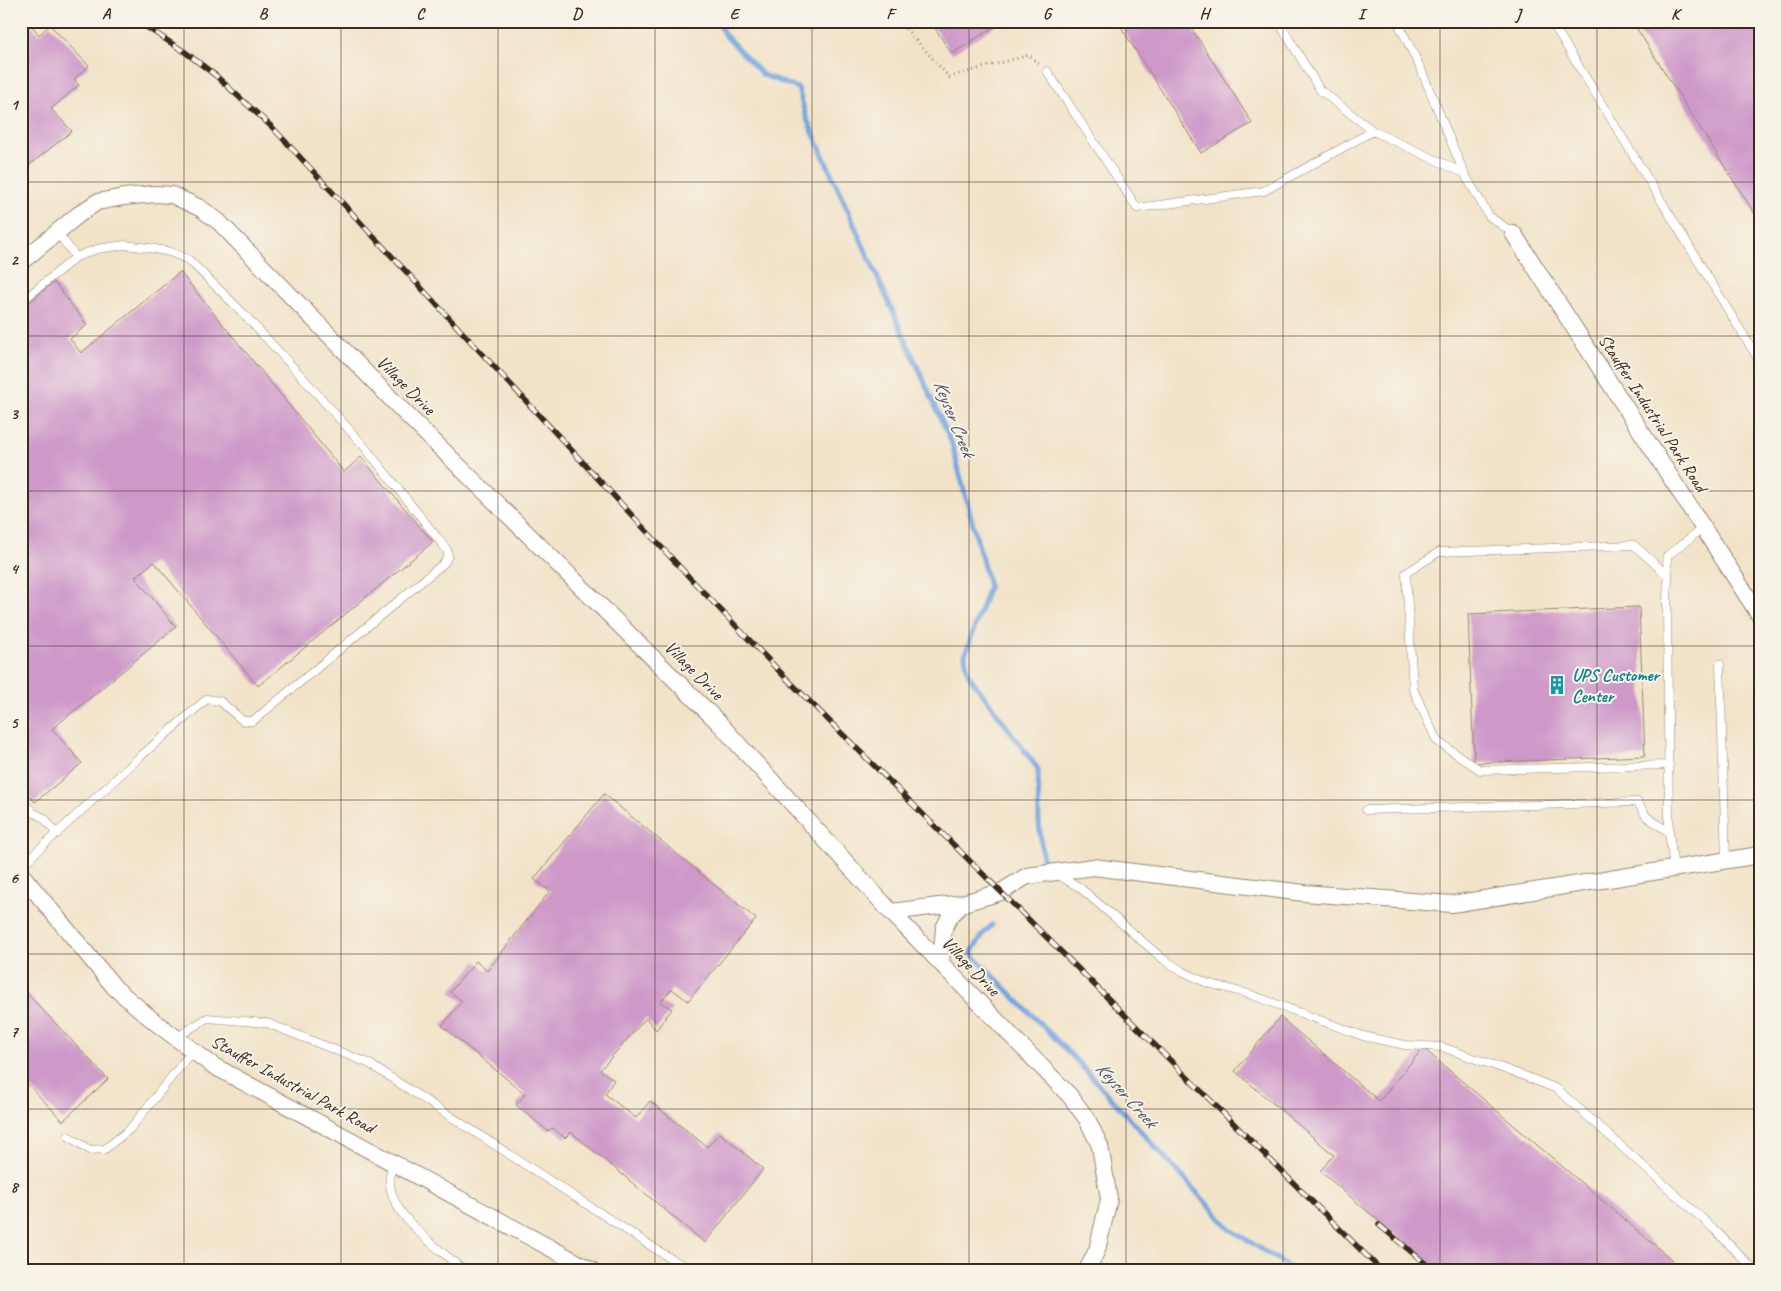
<svg xmlns="http://www.w3.org/2000/svg" width="1781" height="1291" font-family="Caveat,sans-serif">
	<rect width="100%" height="100%" fill="#f7f3e8"/>
	<filter id="ink" filterUnits="userSpaceOnUse"><feTurbulence type="fractalNoise" baseFrequency=".02" numOctaves="2"/><feDisplacementMap in="SourceGraphic" scale="10" xChannelSelector="R" yChannelSelector="G"/><feConvolveMatrix kernelMatrix="1 2 1 2 8 2 1 2 1" color-interpolation-filters="sRGB"/></filter>
	<filter id="wash" filterUnits="userSpaceOnUse"><feTurbulence type="fractalNoise" baseFrequency=".0096" numOctaves="4" result="noise"/><feDisplacementMap in="SourceGraphic" scale="20" xChannelSelector="R" yChannelSelector="G"/><feGaussianBlur stdDeviation="1.12" result="paint"/><feColorMatrix in="noise" values="0 0 0 0 0 0 0 0 0 0 0 0 0 0 0 0 0 1.4 0 .05"/><feComposite in="paint" operator="in"/></filter>
	<g filter="url(#wash)">
		<rect width="100%" height="100%" fill="#f2e3c8"/>
		<g fill="none" stroke-linecap="round" stroke-linejoin="round">
			<path stroke="#76a6e0" stroke-width="5" d="M718,21l6,13 39,41 35,13 8,29 146,327 37,142 -24,69 3,19 70,95 1,53 4,39
				M992,925l-8,8 -13,20 107,109 152,167 64,41"/>
		</g>
		<g id="blocks">
			<path fill="#ce98c9" d="M21,21h7l11,14 11,-10 39,41 -15,13 5,6 -28,24 21,22 -51,41z
				M930,21h73l-51,33z
				M1117,21h70l65,102 -51,30z
				M1632,21h128v201z
				M180,272l164,200 17,-15 72,85 -175,144 -104,-124 -19,15 41,50 -124,102 30,34 -47,39 -14,-16v-378l5,-3 -5,-5v-91l33,-27 33,43 -17,14 11,14z
				M1639,607l6,149 -171,7 -6,-149z
				M604,794l152,125 -68,82 -16,-12 -12,13 12,7 -16,21 -10,-12 -46,52 14,10 -9,14 31,24 14,-17 57,46 13,-14 43,36 -58,74 -134,-111 -6,6 -12,-10 -5,3 -32,-26 9,-11 -83,-68 20,-25 -12,-9 26,-31 11,10 63,-80 -16,-12z
				M21,987l87,92 -45,42 -42,-44z
				M1280,1017l99,84 44,-53 261,222h-247l-117,-99 14,-16 -99,-84z"/>
		</g>
	</g>
	<g filter="url(#ink)">
		<use href="#blocks" fill-opacity="0" stroke="#968673" stroke-width="1"/>
		<g fill="none" stroke-linecap="round" stroke-linejoin="round">
			<g stroke="#968673" stroke-width="9">
				<path id="service" d="M1278,21l42,69 53,41 91,42 25,43 24,17
					M1397,21l23,46 44,106
					M1551,21l209,341
					M1047,71l90,137 127,-17 109,-60
					M57,232l19,25
					M21,302l55,-45 21,-8 28,-4 25,3 20,4 19,8 51,50 63,68 60,67 77,96 7,9 1,6 -4,7 -191,158h-10l-23,-20 -13,-2 -65,56 -121,111
					M1668,576l-34,-31 -195,7 -33,21 7,116 24,52 43,29 189,-5
					M1720,664l6,196
					M21,801l13,12 10,5 13,16
					M1366,810l271,-8 10,15 22,15 5,36
					M1669,832l-2,-229 1,-27 -1,-20 36,-28
					M1058,875l21,12 84,72 19,12 25,12 42,11 114,42 42,9 37,2 85,30 30,12 157,140 40,41
					M176,1038l31,-20 60,5 101,40 297,192 26,15
					M68,1136l22,14 15,-1 25,-20 63,-79
					M394,1162c-2,5 -4,11 -4,16 -3,35 44,66 67,87l9,5"/>
			</g>
			<g stroke="#968673" stroke-width="18">
				<path id="minor" d="M1513,233l247,383
					M21,262l57,-47 19,-13 27,-5 30,-3 18,1 28,13 18,13 185,190 316,312 172,189 179,184 17,23 13,27 9,53 -12,51 -10,20
					M21,874l94,114 40,34 57,43 379,205
					M891,912l72,-9 38,-11 26,-16 66,-9 211,26 148,11 308,-49
					M941,963l3,-35 6,-12 13,-13"/>
			</g>
			<path stroke="#968673" stroke-width="3" stroke-dasharray="1 4" stroke-linecap="butt" d="M899,21l50,56 80,-22 10,9"/>
			<use href="#service" stroke="#fff" stroke-width="8"/>
			<use href="#minor" stroke="#fff" stroke-width="16"/>
			<g stroke="#3b2a1e" stroke-width="5.5">
				<path id="rail" d="M137,21l48,31 30,23 58,53 417,450 92,96 599,596
					M1379,1225l54,45"/>
			</g>
			<use href="#rail" stroke="#f7f3e8" stroke-width="4" stroke-dasharray="11" stroke-linecap="butt"/>
		</g>
	</g>
	<path fill="none" stroke="#3b2a1e" stroke-width="1" stroke-opacity="0.55" d="M184,21v1249M341,21v1249M498,21v1249M655,21v1249M812,21v1249M969,21v1249M1126,21v1249M1283,21v1249M1440,21v1249M1597,21v1249M21,182h1739M21,336h1739M21,491h1739M21,646h1739M21,800h1739M21,954h1739M21,1109h1739"/>
	<defs>
		<g id="building-bare" transform="scale(1.5)"><path d="M-4-6H4V6H1V3H-1V6H-4ZM-2.5-4.3h1.7v1.8h-1.7ZM.8-4.3h1.7v1.8H.8ZM-2.5-1h1.7V.8h-1.7ZM.8-1h1.7V.8H.8Z" fill="#0f9aa8" stroke="#f7f3e8" stroke-width="2.5" paint-order="stroke"/></g>
	</defs>
	<g fill-rule="evenodd">
		<use href="#building-bare" x="1557" y="685"/>
	</g>
	<g text-anchor="middle" stroke-width="4" stroke-linejoin="round" paint-order="stroke">
		<g font-size="18" fill="#3b2a1e" stroke="#f7f3e8">
			<text transform="translate(406 385) rotate(45)" y="6">Village Drive</text>
			<text transform="translate(1653 413) rotate(57)" y="6">Stauffer Industrial Park Road</text>
			<text transform="translate(694 670) rotate(45)" y="6">Village Drive</text>
			<text transform="translate(971 966) rotate(46)" y="6">Village Drive</text>
			<text transform="translate(293 1084) rotate(29)" y="6">Stauffer Industrial Park Road</text>
		</g>
		<g font-size="18" font-weight="bold" fill="#0d838f" stroke="#f7f3e8" text-anchor="start">
			<text x="1572" y="681">UPS Customer<tspan x="1572" dy="21">Center</tspan></text>
		</g>
		<g font-size="19" font-style="italic" fill="#505562" stroke="#f7f3e8">
			<text transform="translate(955 418) rotate(68)" y="7">Keyser Creek</text>
			<text transform="translate(1127 1094) rotate(48)" y="7">Keyser Creek</text>
		</g>
	</g>
	<rect width="1781" height="1291" fill="none" stroke="#f7f3e8" stroke-width="55"/>
	<rect x="28" y="28" width="1726" height="1236" fill="none" stroke="#3b2a1e" stroke-width="2"/>
	<g font-size="16" text-anchor="middle" font-weight="bold" fill="#3b2a1e">
		<text x="106" y="19">A</text>
		<text x="263" y="19">B</text>
		<text x="420" y="19">C</text>
		<text x="577" y="19">D</text>
		<text x="734" y="19">E</text>
		<text x="890" y="19">F</text>
		<text x="1047" y="19">G</text>
		<text x="1204" y="19">H</text>
		<text x="1361" y="19">I</text>
		<text x="1518" y="19">J</text>
		<text x="1675" y="19">K</text>
		<text x="14" y="110">1</text>
		<text x="14" y="265">2</text>
		<text x="14" y="419">3</text>
		<text x="14" y="574">4</text>
		<text x="14" y="728">5</text>
		<text x="14" y="883">6</text>
		<text x="14" y="1037">7</text>
		<text x="14" y="1192">8</text>
	</g>
</svg>
